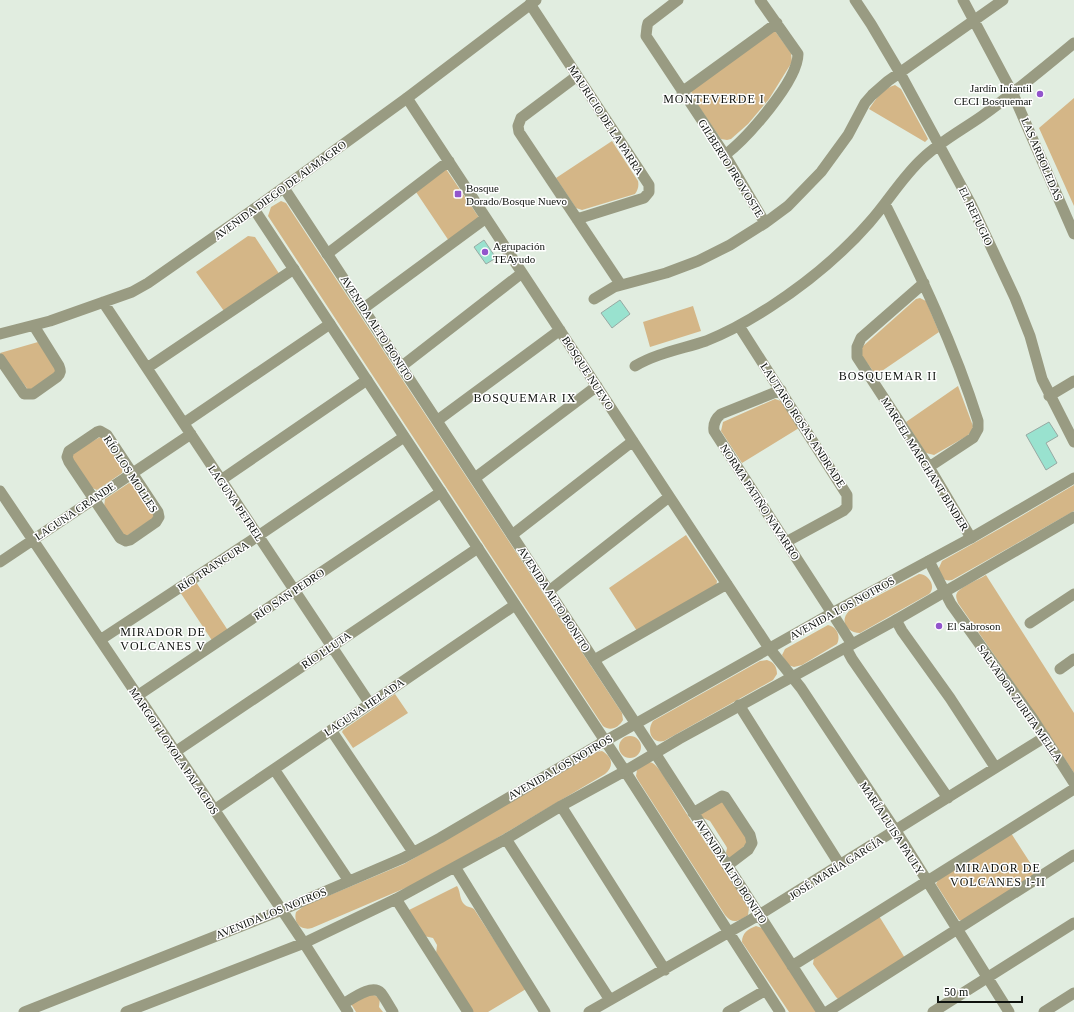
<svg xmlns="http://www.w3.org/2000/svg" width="1074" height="1012" font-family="'Times New Roman',serif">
	<rect width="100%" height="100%" fill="#e1ede0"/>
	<path fill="#d4b687" d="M773,31h2l16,22 1,9 -23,37 -21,25 -17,15 -4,1 -6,-1 -30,-44 1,-5z
		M895,85l6,4 25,46 2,4 -3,3 -56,-33c7,-10 13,-20 26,-24z
		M1074,98v108l-35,-78z
		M612,141l26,40c1,5 0,9 -3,13l-53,16 -6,-2 -20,-30z
		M446,169l34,50 -31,22 -33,-49z
		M281,201l5,2 336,510 1,7c-4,7 -12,12 -20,6l-335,-510 3,-9z
		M248,236l7,1 25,38 -56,36 -28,-39z
		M920,298l6,3 13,31 -63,43 -14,-19v-9l54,-48z
		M693,306l8,25 -51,16 -7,-25z
		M38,342l19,29 -28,20 -29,-38z
		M958,386l15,40 -1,5 -5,5 -33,19 -8,-2 -20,-31z
		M775,399l6,2 18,27 -57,35 -21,-32 2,-9z
		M102,436l21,30 -1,7 -25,17 -7,-3 -19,-27 2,-8z
		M129,483l7,3 19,31 -30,20 -21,-30 1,-8z
		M1074,485v26l-122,69c-8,2 -11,-3 -14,-10l4,-9 59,-33z
		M686,535l31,46 -1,6 -79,44 -28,-43z
		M919,574c9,0 18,12 10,20l-69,39c-13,0 -21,-12 -11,-22z
		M986,575l88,138v60l-33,-51 -83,-119c-1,-3 -3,-7 -1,-10 3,-6 23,-14 29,-18z
		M196,582l33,50 -16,10 -33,-50z
		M828,625c9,2 13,11 9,19l-35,21 -8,2 -6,-2 -6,-10 3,-6z
		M767,660c7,2 10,7 10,14l-4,6 -109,61c-12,3 -18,-10 -11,-20l107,-60z
		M395,694l13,19 -55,35 -11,-16 1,-2z
		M619 747a11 11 0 1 1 22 0a11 11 0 1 1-22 0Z
		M602,751c11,6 12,16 3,23l-120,71 -75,41 -98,42c-11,3 -19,-5 -16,-16l8,-6 100,-42 192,-112z
		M649,762c9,0 21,25 26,33 22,37 48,72 72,108l2,5 -1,7c-9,6 -15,10 -23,0l-87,-135 -2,-4 1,-6z
		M721,798l29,43 -20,18 -4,-6 1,-5 -1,-2 -16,-25 -9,-4v-6z
		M1011,833l27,42 -76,46 -3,-1 -23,-36 2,-4z
		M457,886c4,6 2,14 8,19 2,2 6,2 9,4l52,80 -38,23h-15l-37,-58 1,-9 -4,-7 -9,-2 -17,-25z
		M879,916l26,42 -67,41 -2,-2 -23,-33 1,-7z
		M756,926l6,2 56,84h-29l-47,-70c0,-9 6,-13 14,-16z
		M371,994l9,4 -1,9 4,5h-27l-5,-8z"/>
	<path fill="#99e2cf" stroke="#97a9a3" d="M484,240l12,18 -10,6 -12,-17z
		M620,300l10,14 -18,14 -11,-15z
		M1049,422l9,14 -12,7 11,20 -11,7 -20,-35z"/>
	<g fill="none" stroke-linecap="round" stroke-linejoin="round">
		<path stroke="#999b82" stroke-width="11" d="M678,0l-30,23 -1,4 -1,9 79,119 40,68
			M855,0l16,24 29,49 71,131 44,94 15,38 12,43 32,63
			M963,0l50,94 61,140
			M530,4l119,181v7l-5,6 -67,21
			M577,76l-56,42 -3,8 1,6 102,153
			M682,92l95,-69
			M407,98l362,550 32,40 95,143 113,181
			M725,155c22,-17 73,-74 73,-101l-38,-54
			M885,204c35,70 69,141 93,217v8l-5,9 -44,29
			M327,254l122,-93
			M924,283l-63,55 -4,9v10l72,110 42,71
			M594,299l20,-12 52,-14 32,-12 32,-16 35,-22 23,-17 33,-34 27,-37 17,-32 7,-8 16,-14 115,-81
			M103,302l267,402
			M364,308l122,-90
			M739,326l108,169v12l-4,4 -57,31
			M0,334l50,-13 82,-29 16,-9 106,-74
			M0,359l24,35h9l24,-17c4,-4 4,-6 2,-11l-25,-40
			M402,366l120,-93
			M635,366c22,-13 47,-17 71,-25 23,-9 44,-21 64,-34 37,-24 70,-51 99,-84 19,-21 33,-46 54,-65 18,-17 39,-28 59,-42 32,-23 62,-48 92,-73
			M147,368l147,-99
			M781,390l-60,24c-6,5 -8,10 -7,17l138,213
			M1049,396l25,-15
			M438,420l122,-90
			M184,423l146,-99
			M100,431l7,4 51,77 1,5 -3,5 -26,18 -4,1 -6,-3 -51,-76 -2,-5 2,-6 28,-19z
			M475,478l122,-92
			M221,480l146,-100
			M0,491l304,452 44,69
			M512,535l121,-94
			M929,561l22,43 82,115 41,64
			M0,562l191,-128
			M549,591l120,-94
			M896,620l6,11 48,67 45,69
			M1030,623l44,-29
			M100,640l158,-104 146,-99
			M846,648l6,11 96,139
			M594,660l133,-76
			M1060,669l14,-10
			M137,696l304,-204
			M739,705l101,160
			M331,730l82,122
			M175,752l303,-204
			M655,753l167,259
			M274,769l75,112
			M561,806l104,164
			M214,810l301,-205
			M693,813l29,-17 3,1 25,38 2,8 -4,7 -21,16
			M506,839l104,161
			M455,867l90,145
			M396,899l72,113
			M792,966l282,-177
			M343,1004c9,-5 29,-21 38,-11 4,5 8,13 12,19
			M24,1012l258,-102 121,-52 37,-20 165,-97
			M126,1012l178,-69 92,-44 110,-60 55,-33 64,-35 155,241
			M589,1012l170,-97 286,-178
			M728,1012l38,-22
			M827,1012l247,-157
			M933,1012l141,-89
			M1044,1012l30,-19"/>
		<path stroke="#999b82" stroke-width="11" d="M536,0l-129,98 -153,111 371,562 54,-32 217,-119 178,-103
			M284,188l371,565
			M605,741l227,-128 139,-75 103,-60"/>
	</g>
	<g fill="#9255cc" stroke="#fff" stroke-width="1.5">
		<circle cx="1040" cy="94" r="4"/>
		<rect x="454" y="190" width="8" height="8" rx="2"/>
		<circle cx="485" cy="252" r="4"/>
		<circle cx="939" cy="626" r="4"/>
	</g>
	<g text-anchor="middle" stroke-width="3" stroke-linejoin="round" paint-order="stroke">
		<g font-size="11" fill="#0e120e" stroke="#fff" text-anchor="start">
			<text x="1032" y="92" text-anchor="end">Jardín Infantil<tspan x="1032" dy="13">CECI Bosquemar</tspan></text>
			<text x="466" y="192">Bosque<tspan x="466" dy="13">Dorado/Bosque Nuevo</tspan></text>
			<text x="493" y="250">Agrupación<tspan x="493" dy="13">TEAyudo</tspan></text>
			<text x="947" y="630">El Sabroson</text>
		</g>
		<g font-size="11" fill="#0e120e" stroke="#fff">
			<text transform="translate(606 120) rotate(57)" y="4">MAURICIO DE LA PARRA</text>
			<text transform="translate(1042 159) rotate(67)" y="4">LAS ARBOLEDAS</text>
			<text transform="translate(731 168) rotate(58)" y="4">GILBERTO PROVOSTE</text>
			<text transform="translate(280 190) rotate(-36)" y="4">AVENIDA DIEGO DE ALMAGRO</text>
			<text transform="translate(976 216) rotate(64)" y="4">EL REFUGIO</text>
			<text transform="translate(377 328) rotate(57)" y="4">AVENIDA ALTO BONITO</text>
			<text transform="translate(588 373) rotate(57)" y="4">BOSQUE NUEVO</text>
			<text transform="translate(803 425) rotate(57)" y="4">LAUTARO ROSAS ANDRADE</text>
			<text transform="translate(925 464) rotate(58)" y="4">MARCEL MARCHANT BINDER</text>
			<text transform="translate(131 474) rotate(57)" y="4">RÍO LOS MOLLES</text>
			<text transform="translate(760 502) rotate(57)" y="4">NORMA PATIÑO NAVARRO</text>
			<text transform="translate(236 503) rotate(56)" y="4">LAGUNA PETREL</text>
			<text transform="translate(75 511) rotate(-34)" y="4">LAGUNA GRANDE</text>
			<text transform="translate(213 566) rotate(-33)" y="4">RÍO TRANCURA</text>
			<text transform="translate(289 594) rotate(-34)" y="4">RÍO SAN PEDRO</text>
			<text transform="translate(554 599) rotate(57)" y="4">AVENIDA ALTO BONITO</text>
			<text transform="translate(842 608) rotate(-29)" y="4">AVENIDA LOS NOTROS</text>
			<text transform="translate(326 650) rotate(-34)" y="4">RÍO LLUTA</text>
			<text transform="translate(1020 703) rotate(55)" y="4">SALVADOR ZURITA MELLA</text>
			<text transform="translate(364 707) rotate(-34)" y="4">LAGUNA HELADA</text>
			<text transform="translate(174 751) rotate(56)" y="4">MARGOT LOYOLA PALACIOS</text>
			<text transform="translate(560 767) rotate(-30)" y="4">AVENIDA LOS NOTROS</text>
			<text transform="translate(892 828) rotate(57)" y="4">MARÍA LUISA PAULY</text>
			<text transform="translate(836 868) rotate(-32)" y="4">JOSÉ MARÍA GARCÍA</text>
			<text transform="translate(731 871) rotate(57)" y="4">AVENIDA ALTO BONITO</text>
			<text transform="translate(271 913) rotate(-22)" y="4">AVENIDA LOS NOTROS</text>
		</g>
		<g font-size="12" letter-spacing="1" fill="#0e120e" stroke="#fff">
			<text x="714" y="103">MONTEVERDE I</text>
			<text x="888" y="380">BOSQUEMAR II</text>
			<text x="525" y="402">BOSQUEMAR IX</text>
			<text x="163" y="636">MIRADOR DE<tspan x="163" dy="14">VOLCANES V</tspan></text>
			<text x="998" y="872">MIRADOR DE<tspan x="998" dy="14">VOLCANES I-II</tspan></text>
		</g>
	</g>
	<path d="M938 996v6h84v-6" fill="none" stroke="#0e120e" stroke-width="2"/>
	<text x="944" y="996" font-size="12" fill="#0e120e" stroke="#ffffff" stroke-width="3" paint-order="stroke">50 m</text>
</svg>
